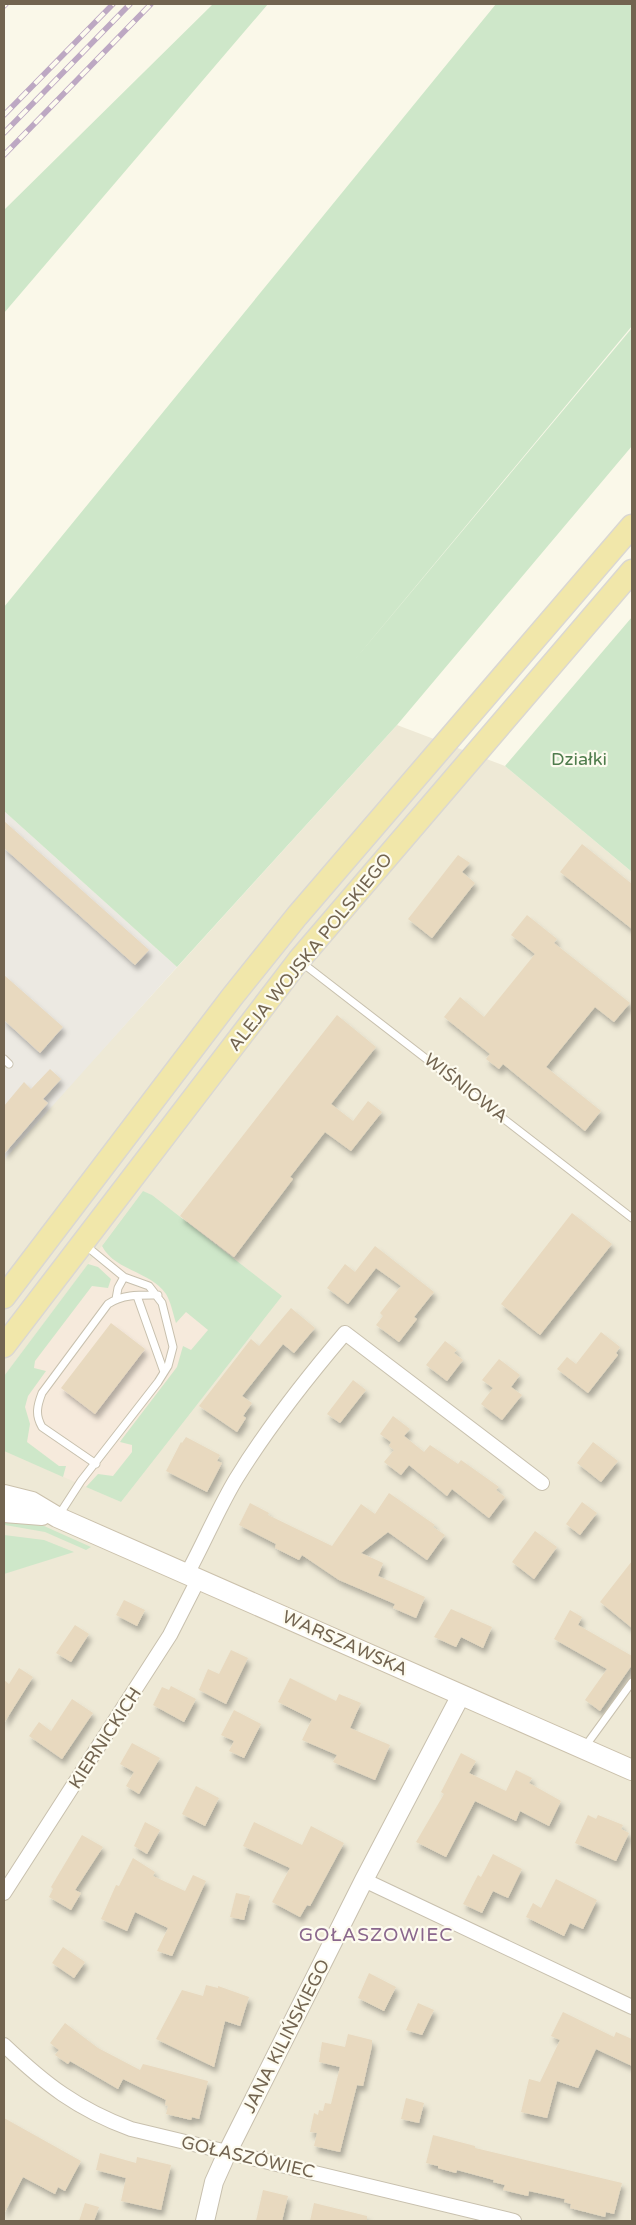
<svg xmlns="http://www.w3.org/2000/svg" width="636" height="2225" font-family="'Varela Round',sans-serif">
	<defs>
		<filter id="shadow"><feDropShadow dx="3" dy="5.5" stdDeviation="2.5" flood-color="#0004"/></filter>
	</defs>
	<rect width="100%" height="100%" fill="#faf8e9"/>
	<path fill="#eee9d6" d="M397,725l108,41 127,106v1349h-628v-1063z"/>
	<path fill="#f6eadc" d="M143,1191l9,4 130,101 -161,206 -117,-51v-75z"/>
	<path fill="#ece9e2" d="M4,811l173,156 -173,193z"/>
	<path fill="#cee7c9" d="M213,4h55l-264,309v-103z
		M496,4h136v322l-280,337 280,-335v118l-235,279 -220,242 -173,-156v-204z
		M632,617v255l-127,-106z
		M143,1191l9,4 130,101 -161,206 -35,-15 12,-13 15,2 19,-24v-7l-12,-3 2,-3 55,-72 6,-21 8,4 17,-20 -22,-18 -10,11c-3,-9 -5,-21 -10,-29 -16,-23 -51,-23 -64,-48z
		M88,1264l10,3 13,12 -3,9 -16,-2 -57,75 -1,7 12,3 -18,25 -3,11 5,17 -3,18 32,24h7l-3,11 -59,-26v-75z
		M4,1521l40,5 47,21 -5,3 -41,-18 -40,-7z
		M4,1535l40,5 30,12 -70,22z"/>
	<path fill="#e8d9bf" filter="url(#shadow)" d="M4,821l145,129 -14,15 -131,-117z
		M582,844l50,40v45l-72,-57z
		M458,855l12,8 -8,9 13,11 -43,55 -24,-19z
		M527,915l30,24 -3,4 76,60 -16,19 -19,-15 -49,60 55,44 -16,20 -82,-67 -4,5 -13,-10 4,-5 -46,-37 16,-20 24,20 51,-63 -24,-19z
		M4,975l59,52 -23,26 -36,-33z
		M337,1015l39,32 -45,57 22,17 15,-20 14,11 -31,39 -26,-19 -35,45 3,2 -59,78 -54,-41z
		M50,1069l11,10 -18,20 5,4 -44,51v-48l20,-24 7,7z
		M572,1213l40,31 -72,91 -39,-31z
		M375,1246l59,46 -20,25 3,2 -18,23 -23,-17 7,-9 -3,-3 21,-27 -25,-18 -28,36 -21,-16 18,-24 10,8z
		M291,1308l24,20 -21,25 -11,-9 -41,52 10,7 -9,13 3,2 -9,14 -38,-26 52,-67 8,7z
		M111,1323l34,26 -50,65 -34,-26z
		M601,1332l19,15 -4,6 2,2 -30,38 -31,-24 10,-12 9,7z
		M445,1341l12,9 -3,3 9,7 -16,21 -21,-16z
		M499,1359l21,16 -9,12 11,8 -20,25 -21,-16 12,-16 -11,-8z
		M353,1380l13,10 -26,33 -13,-9z
		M393,1416l17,13 -6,7 20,16 6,-7 28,19 3,-4 38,27 -3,3 9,7 -16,21 -37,-29 -5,7 -38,-31 -8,10 -17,-13 10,-12 -5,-4 2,-4 -11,-8z
		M186,1437l34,18 -3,6 5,2 -15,29 -41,-21 15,-29 1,1z
		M593,1442l25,19 -17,21 -24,-19z
		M389,1493l46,32 -2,2 12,8 -18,25 -39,-28 -27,21 22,10 -5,13 47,21 -9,21 -23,-10 2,-4 -56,-24 -37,-25 -3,5 -24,-12 1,-4 -37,-19 11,-22 19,10 -1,2 64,31 29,-42 14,10z
		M582,1502l15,11 -17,22 -14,-11z
		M535,1531l22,16 -23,32 -22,-17z
		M632,1561v67l-32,-26z
		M124,1600l21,10 -8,16 -21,-11z
		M451,1609l41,18 -9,21 -22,-11 -5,10 -22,-10z
		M570,1610l12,7 -4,8 54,31v9l-32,46 -15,-11 22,-31 -53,-30z
		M75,1625l14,9 -18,28 -15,-9z
		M231,1650l17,8 -22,46 -27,-14 9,-21 11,5z
		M19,1668l14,9 -29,46v-43l5,4z
		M290,1678l46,23 3,-7 22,9 -11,25 40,17 -15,35 -42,-18 4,-7 -35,-15 10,-21 -34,-17z
		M171,1686l25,13 -12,23 -31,-17 9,-18 7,3z
		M72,1699l21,14 -31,46 -33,-23 10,-14 12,9z
		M234,1710l27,14 -17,34 -15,-7 5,-10 -13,-6z
		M132,1743l28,15 -21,36 -13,-8 8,-14 -14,-8z
		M461,1753l15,8 -7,12 37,18 10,-21 16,8 -3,5 32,18 -12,25 -29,-15 -4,10 -41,-20 -29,56 -30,-15 28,-48 -3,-2z
		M196,1786l23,12 -14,28 -23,-12z
		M588,1815l8,4 2,-4 25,10 -2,4 8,4 -13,28 -41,-18z
		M145,1822l15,8 -13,24 -13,-8z
		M254,1822l48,23 9,-19 33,17 -34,63 -3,-1 -7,12 -28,-15 18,-34 -47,-22z
		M82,1835l21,12 -28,43 6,3 -10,17 -22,-13 4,-8 -2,-2z
		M493,1854l29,15 -14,29 -15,-7 -11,22 -19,-9 15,-29 3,2z
		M133,1858l22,14 -2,4 32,15 8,-16 13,6 -34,75 -15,-5 11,-23 -33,-16 -8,19 -26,-12 15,-34 3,1z
		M556,1879l41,21 -14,29 -13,-6 -6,13 -38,-19 7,-14 8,5z
		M236,1893l14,3 -6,24 -14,-3z
		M63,1947l22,15 -11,16 -22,-15z
		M369,1973l27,14 -12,24 -26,-13z
		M206,1985l12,3v-2l31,11 -9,29 -15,-5 -11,46 -58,-28 26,-49 21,6z
		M418,2003l16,7 -12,25 -16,-5z
		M563,2012l51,25 2,-5 16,7v27l-36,-17 -18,39 -21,-7 -10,37 -26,-6 8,-33 11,3 20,-42 -9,-4z
		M65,2023l33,25 42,22 3,-6 65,17 -9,38 -7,-2 -1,3 -25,-6 2,-8 -3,-1 1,-5 -43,-21 -5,10 -48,-28 -2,3 -13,-9 4,-5 -9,-7z
		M348,2034l24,6v6l-9,40 -6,-1 -17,67 -26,-6 3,-13 -7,-1 4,-19 4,2 1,-5 4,1 2,-8 6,1 9,-37 -21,-5 3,-20 23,5z
		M406,2098l18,5 -5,20 -18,-4z
		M4,2118l77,43 -16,30 -7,-4 -3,7 -32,-17 -19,37z
		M433,2135l42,11v2l147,35 -8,31 -8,-2 -1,5 -35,-9 1,-4 -7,-2 1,-3 -36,-8 -1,5 -25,-6 2,-5 -12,-3 1,-2 -37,-10 -1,3 -18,-5v-2l-12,-3z
		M100,2153l36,10 1,-6 34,8 -10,45 -40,-9 5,-23 -30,-8z
		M263,2190l25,6 -6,25h-26z
		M85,2203l14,4 -5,14h-15z
		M314,2203l53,13v5h-57z"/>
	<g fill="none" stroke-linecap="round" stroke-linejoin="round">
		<g stroke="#c8c0ae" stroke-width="9">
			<path id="service" d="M301,962l331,256
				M4,1059l5,5
				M137,1296l27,76
				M116,1299l2,-11 6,-11
				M96,1464l-54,-37c-7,-12 -5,-21 0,-34l66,-89c15,-10 33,-9 50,-9
				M59,1515l22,-34 77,-99 10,-16 5,-19 -11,-44 -13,-17 -25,-9 -39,-32
				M584,1748l48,-66"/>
		</g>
		<g stroke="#c8c0ae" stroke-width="16">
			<path id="minor" d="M187,1574c17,-31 31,-65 49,-95 32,-52 69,-99 109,-146l197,150
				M364,1880l268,127
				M4,1893l166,-258 29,-57
				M4,2045c41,39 73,64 127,84l383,92"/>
		</g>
		<g stroke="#c8c0ae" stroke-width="20">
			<path id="tertiary" d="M205,2221l9,-39 13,-29 137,-273 97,-185"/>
		</g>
		<g stroke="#cbc1ac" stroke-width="22">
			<path id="secondary" d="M4,1495l28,7 25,15 575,253
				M4,1512l38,3"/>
		</g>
		<g stroke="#dad7d2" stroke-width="25">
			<path id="primary" d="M4,1297l228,-300 65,-81 335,-390
				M4,1346l295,-386 333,-389"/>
		</g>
		<use href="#service" stroke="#fff" stroke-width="7"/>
		<use href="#minor" stroke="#fff" stroke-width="14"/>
		<use href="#tertiary" stroke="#fff" stroke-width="18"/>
		<use href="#secondary" stroke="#fff" stroke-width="20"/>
		<use href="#primary" stroke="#f1e7aa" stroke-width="22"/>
		<g stroke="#bda8c3" stroke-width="5.5">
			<path id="rail" d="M4,6l2,-2
				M4,115l109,-111
				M4,133l126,-129
				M4,155l147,-151"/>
		</g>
		<use href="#rail" stroke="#fdfbef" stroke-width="4" stroke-dasharray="11" stroke-linecap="butt"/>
	</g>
	<g text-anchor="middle" stroke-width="4.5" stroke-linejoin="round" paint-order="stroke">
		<g font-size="18" fill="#4f7c4c" stroke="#fdfbef">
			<text x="579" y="765">Działki</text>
		</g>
		<g font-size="18" fill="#726450" stroke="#fdfbef">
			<text transform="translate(310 952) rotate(-51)" y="6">ALEJA WOJSKA POLSKIEGO</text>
			<text transform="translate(466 1088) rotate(38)" y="6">WIŚNIOWA</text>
			<text transform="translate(345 1643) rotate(24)" y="6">WARSZAWSKA</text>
			<text transform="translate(105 1738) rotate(-57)" y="6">KIERNICKICH</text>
			<text transform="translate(286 2036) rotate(-63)" y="6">JANA KILIŃSKIEGO</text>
			<text transform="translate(248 2157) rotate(13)" y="6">GOŁASZÓWIEC</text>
		</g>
		<g font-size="19" letter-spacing="1" fill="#8a678d" stroke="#fdfbef">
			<text x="376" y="1941">GOŁASZOWIEC</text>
		</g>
	</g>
	<rect width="636" height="2225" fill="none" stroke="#726450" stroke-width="10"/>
</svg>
